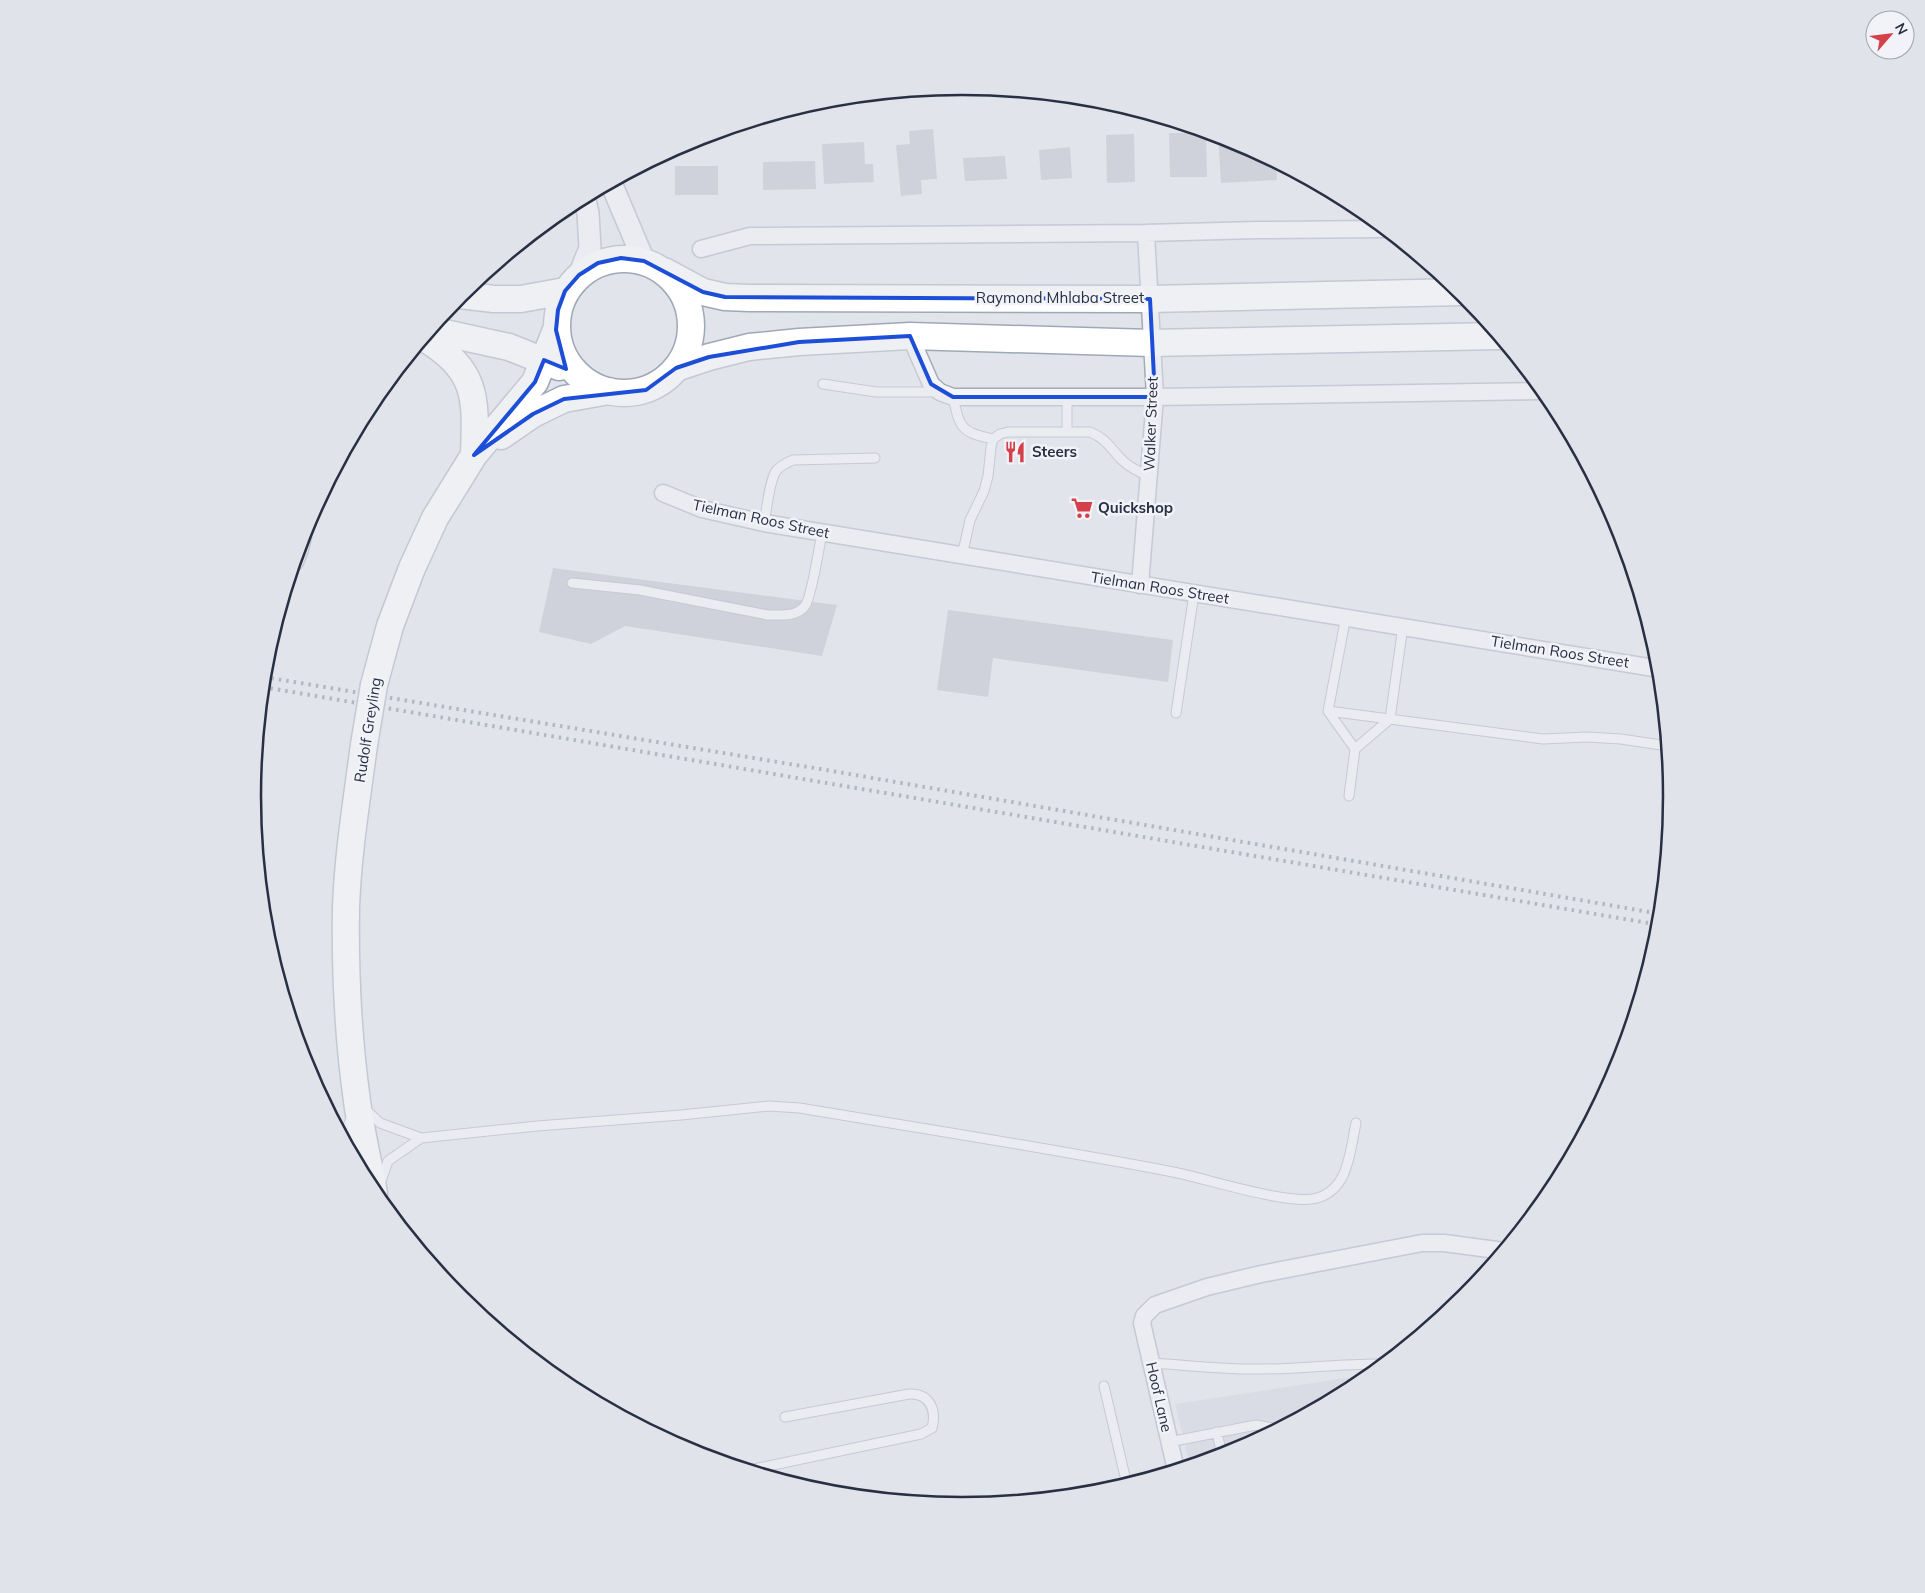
<svg xmlns="http://www.w3.org/2000/svg" width="1925" height="1593" font-family="Mulish,sans-serif">
	<rect width="100%" height="100%" fill="#e1e4eb"/>
	<path fill="#cfd3dd" d="M1373,1374l-16,13 -123,66 -44,13 -15,-62z"/>
	<path fill="#b8bdc8" d="M933,129l4,50 -16,1 1,14 -21,2 -5,-51 14,-1 -1,-13z
		M1187,130h12l7,2 1,45h-37l-1,-44h18z
		M1134,134l1,48 -28,1 -1,-48z
		M1218,135l17,5 5,3v3h5l31,17 1,17 -56,3z
		M864,142l1,22h8l1,18 -50,2 -2,-40z
		M1070,147l2,31 -31,2 -2,-30z
		M1005,156l2,23 -42,2 -2,-23z
		M815,161l1,28 -53,1v-28z
		M675,166h43v29h-43z
		M553,568l284,37 -15,51 -197,-30 -34,18 -52,-12z
		M948,610l225,30 -5,42 -175,-24 -5,39 -51,-7z"/>
	<g fill="none" stroke-linecap="round" stroke-linejoin="round">
		<g stroke="#a6aab5" stroke-width="11">
			<path id="service" d="M823,384l53,8h64
				M953,397c7,32 8,35 40,42
				M1067,397v35
				M764,523c3,-14 5,-41 12,-52 4,-5 10,-8 17,-11l82,-2
				M962,556l8,-36 14,-29 4,-15 3,-29 2,-8 7,-5 8,-2h82c17,7 20,16 32,28 8,8 17,12 27,16
				M572,583l68,7 128,25c12,0 29,2 37,-9 7,-10 14,-59 17,-73
				M1346,616l-18,95 27,38 -6,47
				M1328,711l215,28 44,-2 34,2 47,7
				M1176,713l18,-119
				M1355,749l35,-30 13,-93
				M364,1108l16,15 41,15 116,-12 144,-11 88,-9 31,2c124,21 249,40 373,64 32,6 116,34 144,26 32,-9 33,-47 39,-75
				M341,1134l6,-6 5,-12
				M380,1184l8,-23 33,-23
				M1151,1363c37,2 74,7 111,6 41,0 82,-6 123,-5
				M1104,1386l23,99
				M1217,1432l5,24
				M1169,1442l87,-17 22,4
				M749,1470l172,-36 11,-6c5,-19 -3,-35 -23,-34l-124,23"/>
		</g>
		<g stroke="#a6aab5" stroke-width="19">
			<path id="minor" d="M701,249l49,-13 396,-3 111,-3 128,-1
				M910,336l21,48 9,8 13,5h202l389,-6
				M663,493l39,16 62,14 896,146
				M295,562l5,-13 3,-12
				M1140,585l15,-188 -9,-164
				M1176,1470l-34,-147 2,-7 11,-11 52,-18 54,-13 161,-31h22l60,8"/>
		</g>
		<g stroke="#a6aab5" stroke-width="24">
			<path id="tertiary" d="M611,183l33,78
				M579,275l11,-27 -2,-35 -4,-16"/>
		</g>
		<g stroke="#a0a7b7" stroke-width="29">
			<path id="primary" d="M557 326a67 67 0 1 1 134 0a67 67 0 1 1-134 0Z
				M664,271l39,21 22,5 24,1 401,1 312,-7
				M460,295l34,4h27l44,-8
				M431,330l78,17 50,20
				M424,338c54,33 52,59 50,117
				M676,368l33,-11 40,-10 50,-5 111,-6 241,7 348,-7
				M501,436l32,-22 31,-15 45,-8
				M374,685l16,-59 22,-58 23,-50 39,-63 61,-73 21,-52
				M364,745c-7,53 -16,108 -18,162 -1,64 2,130 11,194 4,31 12,62 17,93"/>
		</g>
		<use href="#service" stroke="#f4f5f9" stroke-width="9"/>
		<use href="#minor" stroke="#f4f5f9" stroke-width="16"/>
		<use href="#tertiary" stroke="#f4f5f9" stroke-width="21"/>
		<use href="#primary" stroke="#fff" stroke-width="26"/>
		<path stroke="#7a8295" stroke-width="4" stroke-dasharray="2.5 5" stroke-linecap="butt" d="M264,677l568,94 829,143
			M263,687l1397,238"/>
		<g stroke="#a0a7b7" stroke-width="29" stroke-linecap="butt">
			<path id="primary-bridge" d="M364,745l10,-60"/>
		</g>
		<use href="#primary-bridge" stroke="#fff" stroke-width="26"/>
	</g>
	<path d="M0 0H1925V1593H0ZM621,258l23,3 59,31 22,5 425,2 5,98h-202l-22,-13 -21,-48 -111,6 -90,15 -33,11 -30,22 -82,9 -31,15 -59,41 61,-73 9,-22 22,9 -10,-39 2,-20 7,-19 14,-16 19,-12z" fill="#e1e4eb" fill-opacity=".55" fill-rule="evenodd"/>
	<path fill="none" stroke="#1d4ed8" stroke-width="4" stroke-linejoin="round" d="M621,258l23,3 59,31 22,5 425,2 5,98h-202l-22,-13 -21,-48 -111,6 -90,15 -33,11 -30,22 -82,9 -31,15 -59,41 61,-73 9,-22 22,9 -10,-39 2,-20 7,-19 14,-16 19,-12z"/>
	<defs>
		<g id="restaurant-bare" transform="scale(1.725)"><path d="M-5-6h1v4h1v-4h1v4h1v-4h1v5L-1.5 .5V6h-2V.5L-5-1ZM5-6V6H3V1.5H1.5Q1.5-4 5-6Z" fill="#d5414b" stroke="#f1f3f8" stroke-width="2.5" paint-order="stroke"/></g>
		<g id="supermarket-bare" transform="scale(1.725)"><path d="M-6-5.5h2.5l.6 2H6L4.5 2H-2.5L-4.4-4H-6ZM-1.5 3.2a1.3 1.3 0 1 0 .1 0ZM3 3.2a1.3 1.3 0 1 0 .1 0Z" fill="#d5414b" stroke="#f1f3f8" stroke-width="2.5" paint-order="stroke"/></g>
	</defs>
	<g fill-rule="evenodd">
		<use href="#restaurant-bare" x="1015" y="452"/>
		<use href="#supermarket-bare" x="1082" y="508"/>
	</g>
	<g text-anchor="middle" stroke-width="5" stroke-linejoin="round" paint-order="stroke">
		<g font-size="15" fill="#293043" stroke="#f1f3f8">
			<text x="1060" y="303">Raymond Mhlaba Street</text>
			<text transform="translate(1151 424) rotate(-88)" y="5">Walker Street</text>
			<text transform="translate(761 519) rotate(12)" y="5">Tielman Roos Street</text>
			<text transform="translate(1160 588) rotate(9)" y="5">Tielman Roos Street</text>
			<text transform="translate(1560 652) rotate(9)" y="5">Tielman Roos Street</text>
			<text transform="translate(368 730) rotate(-81)" y="5">Rudolf Greyling</text>
			<text transform="translate(1159 1397) rotate(77)" y="5">Hoof Lane</text>
		</g>
		<g font-size="15" font-weight="bold" fill="#293043" stroke="#f1f3f8" text-anchor="start">
			<text x="1032" y="457">Steers</text>
			<text x="1098" y="513">Quickshop</text>
		</g>
	</g>
	<path d="M0 0H1925V1593H0ZM261 796a701 701 0 1 1 1402 0a701 701 0 1 1-1402 0Z" fill="#e1e3ea" fill-rule="evenodd"/>
	<path fill="none" stroke="#293043" stroke-width="2.5" d="M261 796a701 701 0 1 1 1402 0a701 701 0 1 1-1402 0Z"/>
	<g transform="translate(1890 35) rotate(62)"><circle r="24" fill="#f1f3f8" stroke="#a1a5b0"/>
	<path d="M0-4L9 19L0 12L-9 19Z" fill="#d5414b"/>
	<text y="-8" font-size="14" font-weight="bold" text-anchor="middle" fill="#293043">N</text>
	</g>
</svg>
